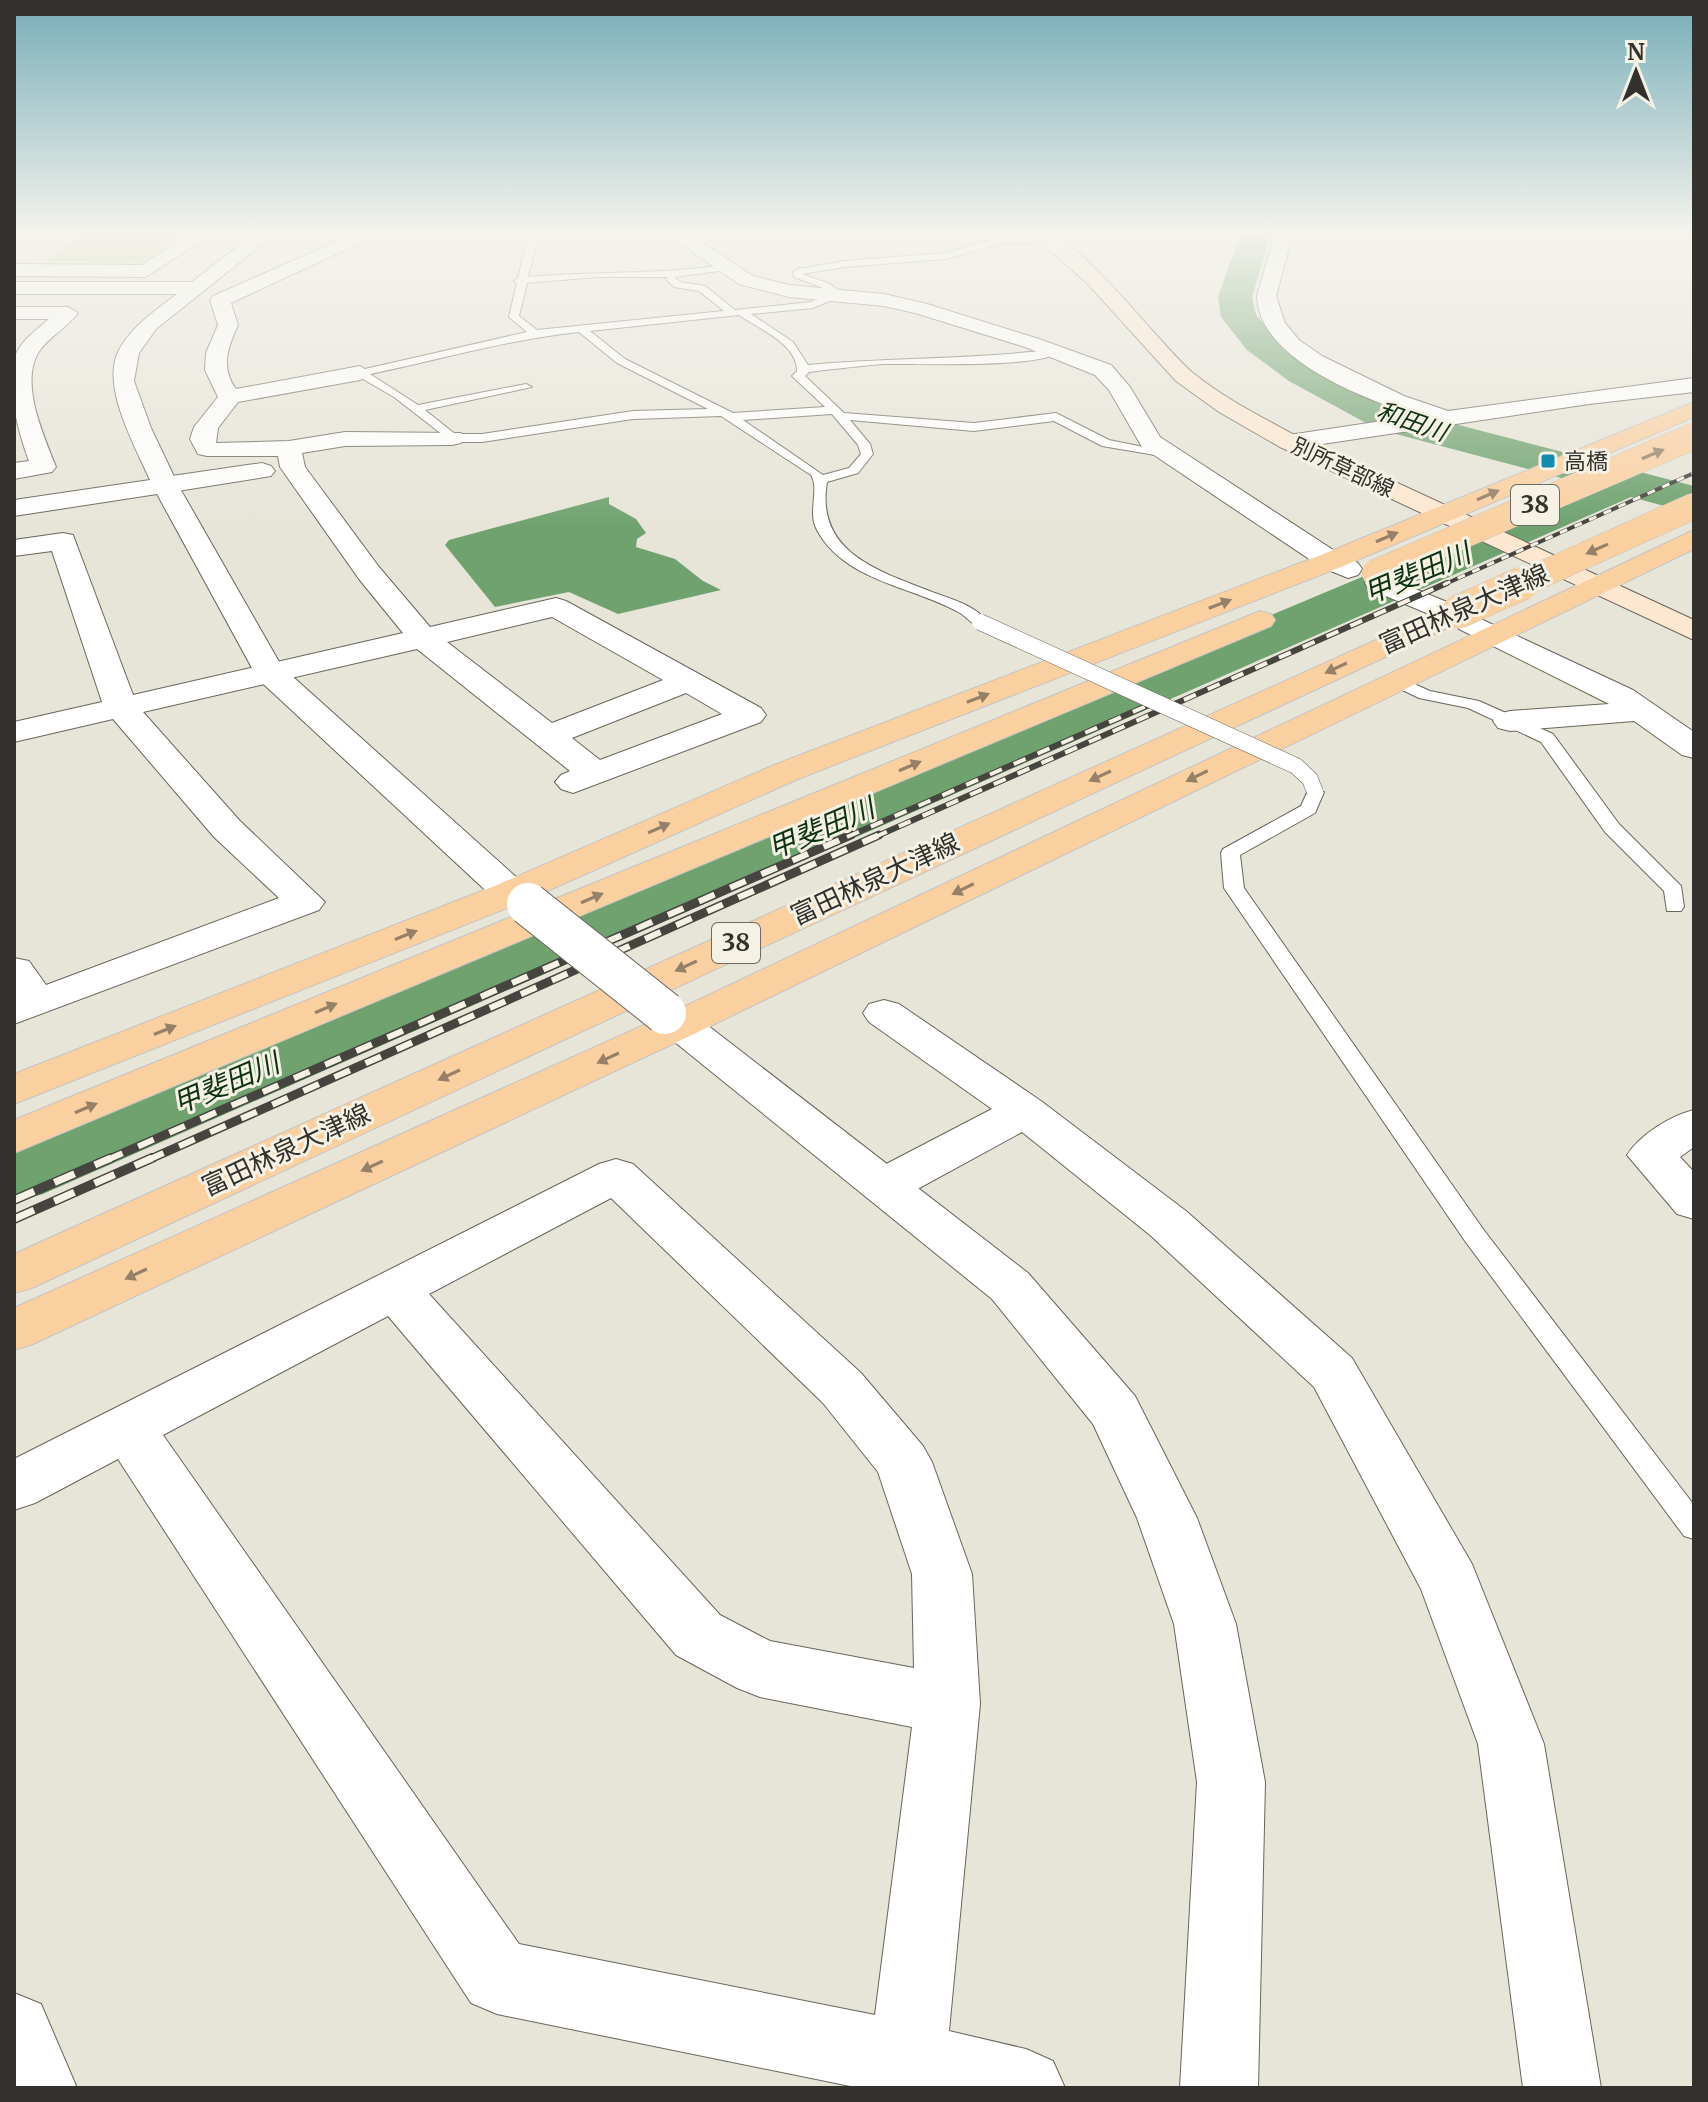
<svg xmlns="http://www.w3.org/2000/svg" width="1708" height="2102" font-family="Merriweather,'Noto Sans JP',serif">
	<rect width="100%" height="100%" fill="#e7e4d8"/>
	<path fill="#6fa26f" d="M609,497v7l27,15 10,14 -9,6 -1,8 39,12 28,22 18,9 -103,24 -49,-22 -74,15 -50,-62 4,-5z"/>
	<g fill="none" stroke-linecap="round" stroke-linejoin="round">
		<path fill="#6fa26f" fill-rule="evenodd" d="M1241,233h30l-19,64 4,18 17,19 44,31 88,46 289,75v28l-63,-17 -1588,697 -29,8v-60l1570,-658 -207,-55 -88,-48 -42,-31 -26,-33 -3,-20z"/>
	</g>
	<path fill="#bfce8a" d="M82,234h102l-43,28 -96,-1z"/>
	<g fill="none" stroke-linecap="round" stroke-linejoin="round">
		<g stroke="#69655b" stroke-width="2">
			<path id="service" d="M507,233h171l-39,7 -102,-2 -9,39c65,-6 131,-2 195,-12l3,5 -52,7 6,5 25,4 30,24 76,-8 18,-7 -6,-7 -29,-11 -1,-5 5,-3 46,-8 101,-8 54,-15 51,-1 -3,5 -48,2 -53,15 -102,8 -42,7 28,10 10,8 -1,5 -26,11 -62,6 42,28 15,23c83,-8 166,-5 248,-16l5,3c-27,17 -141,11 -178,12 -25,2 -50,5 -74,8l-4,4 39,37 130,10 82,-10 53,27 64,13 -6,4 -65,-11 -48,-25 -80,10 -124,-11 20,24 3,10 -15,19 -31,9c-12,71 52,89 108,111 19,7 39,12 53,29l-8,5c-9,-3 -13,-10 -20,-14 -47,-27 -115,-31 -143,-83 -10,-18 3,-40 -6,-55l-90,-59 -88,3 -151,23h-30l-58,-45 -38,-22v-4l171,-39 -18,-15 8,-34 -3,-2 4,-3 10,-41zM596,277h72l-2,2 8,8 25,4 25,20 -187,19 -18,-14 8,-33zM739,315c19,13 59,30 58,56l-5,5 33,31 -92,6 -108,-54 -35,-28zM579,332l38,31 91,46 -75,2 -151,23h-27l-30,-24 107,-23 -6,-3 -108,21 -48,-31c68,-14 140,-35 209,-42zM832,414l26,31 3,9 -12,14 -26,7 -80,-55z
				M1398,677l32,14 49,10 74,33 66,90 62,62 3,21 -3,4h-14l-3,-20 -59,-59 -64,-90 -73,-34 -49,-10 -27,-13v-6z
				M1315,787l9,5 -9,21 -75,42 4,33 239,341 211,276v34l-10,-3 -219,-295 -241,-353 -3,-35 2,-4 78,-43 8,-18z"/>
		</g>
		<g stroke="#69655b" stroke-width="2">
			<path id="minor" d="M191,233h22l-67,44 -132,-1v-12l128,1z
				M356,233h25l-150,70 7,22c-10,22 -18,42 -2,64l124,-23 11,7 -11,7 -122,22 -20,26 -2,15 73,-2 56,-9 116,1 3,5 -3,5 -9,2 -107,1 -43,7 3,14 74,100 51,60 126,-29 10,3 195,107 5,7 -5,7 -188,71 -12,-4 -6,-7 6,-7 9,-4 -153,-122 -274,63 97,109 85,81 -6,8 -305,114v-66l15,3 17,24 233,-87 -65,-61 -101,-118 -99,23v-20l88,-20 -50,-151 -38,5v-16l49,-7 10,2 60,160 270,-62 -44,-54 -79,-112 -2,-11h-71l-9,-2 -8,-15 4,-12 24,-30 -13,-27 1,-17 12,-28 -8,-25 3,-4zM552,617l111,63 -111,43 -105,-81zM686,693l36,21 -122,46 -28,-22z
				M665,233h22l66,43 36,9 95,9 43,10 112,35 72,26 19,22 30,50 181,118 17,8 4,6 -4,6 -10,3 -27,-11 -179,-120 -33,-57 -14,-15 -70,-28 -110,-34 -31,-7 -95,-9 -50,-13z
				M1275,233h18l-17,63 9,27 14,17 23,16 82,40 44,15 246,-33v14l-105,12 -300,45 -9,-2 -3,-5 3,-5 9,-2 126,-19c-50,-18 -156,-55 -158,-120z
				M14,307h54l10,6c-11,15 -30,24 -40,40 -18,32 6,83 18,114l-4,5 -38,7v-16l15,-2c-10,-27 -24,-76 -14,-105 6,-15 22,-27 34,-37h-35z
				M262,463l9,3 4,5 -4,5 -106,17 -9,-3 -4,-5 4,-5 9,-3z
				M1379,574l68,28 4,6 -4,6 -11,3 -67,-28 -4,-6 4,-6z
				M1470,614l163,76 61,42v26l-12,-3 -48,-34 -124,10 -12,-3 -5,-7 5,-7 12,-3 99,-7 -150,-75 -4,-6 4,-6z
				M884,1000l15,4 142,97 145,110 166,147 120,206 72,180 57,344h-78l-45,-344 -57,-155 -107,-202 -164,-152 -128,-103 -121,66 -17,4 -17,-4 -7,-12 7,-12 125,-65 -123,-87 -6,-9 6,-9z
				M1694,1110v37l-14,10 14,15v47l-17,-5 -50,-59c14,-21 43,-39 67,-45z
				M616,1159l17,5 228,209 62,73 9,16 40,112 8,130 -31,327 77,18 27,12 12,27h-205l-363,-74 -26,-11 -353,-544 -83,44 -21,7v-51l585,-295zM611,1198l212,205 55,69 34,102 2,94 -144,-27 -50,-26 -291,-321zM388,1316l288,339 61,33 23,9 152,30 -37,288 -356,-71 -356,-509z
				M14,1993l27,11 36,84h-63z"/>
		</g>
		<g stroke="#69655b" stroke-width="2">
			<path id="tertiary" d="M255,233h21l-120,96 -17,24 -5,28 17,47 27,57 104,182 243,218 17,11 6,8 -6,8c-19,5 -29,0 -45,-11l-239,-222 -101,-185 -143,22v-16l136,-20c-15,-34 -50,-95 -31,-130 13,-24 37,-40 58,-56h-163v-12h178z
				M665,1000l15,4 348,269 107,123 62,122 39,106 29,158 -7,306h-78l17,-306 -23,-158 -37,-106 -44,-94 -101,-125 -342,-277 -6,-9 6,-9z"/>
		</g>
		<g stroke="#69655b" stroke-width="2">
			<path id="secondary" d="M1030,233c6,0 13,-1 19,0 32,7 113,114 144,140 32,26 69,44 105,64l396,183v20l-414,-193 -61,-35 -43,-31 -89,-98z"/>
		</g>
		<g stroke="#c6c5c4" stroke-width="2">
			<path id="primary" d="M1694,402v15l-353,150 -543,212 -273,122 -511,203v-30l483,-189 277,-120 547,-210z
				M1694,530v19l-1000,485 -661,310 -19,6v-42l650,-292z
				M1458,603l11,3 4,6 -4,6 -1437,670 -18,5v-39z
				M1260,611l11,3 4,6 -4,6 -1257,527v-33z"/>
		</g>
		<use href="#service" fill="#fff" fill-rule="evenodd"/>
		<use href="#minor" fill="#fff" fill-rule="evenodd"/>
		<use href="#tertiary" fill="#fff" fill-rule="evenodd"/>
		<use href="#secondary" fill="#fde7d0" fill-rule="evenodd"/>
		<use href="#primary" fill="#fad0a1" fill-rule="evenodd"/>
		<g stroke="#46443f" stroke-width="4">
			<path id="rail-far3" d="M1443,585l251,-112"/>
		</g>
		<g stroke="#46443f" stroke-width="6">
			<path id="rail-far2" d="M847,837l304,-133
				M875,837l572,-254"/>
		</g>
		<g stroke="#46443f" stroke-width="9">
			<path id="rail-far1" d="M107,1160l744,-325
				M148,1160l731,-325"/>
		</g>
		<g stroke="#46443f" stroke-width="10">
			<path id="rail" d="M14,1200l97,-42
				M14,1219l138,-61"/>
		</g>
		<use href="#rail-far3" stroke="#f5f1e5" stroke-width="3" stroke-dasharray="8" stroke-linecap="butt"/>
		<use href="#rail-far2" stroke="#f5f1e5" stroke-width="4" stroke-dasharray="13" stroke-linecap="butt"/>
		<use href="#rail-far1" stroke="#f5f1e5" stroke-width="6" stroke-dasharray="17" stroke-linecap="butt"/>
		<use href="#rail" stroke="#f5f1e5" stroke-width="7" stroke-dasharray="22" stroke-linecap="butt"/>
		<g stroke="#69655b" stroke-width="17" stroke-linecap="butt">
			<path id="service-bridge" d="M980,622l316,144 14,13 5,13"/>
		</g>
		<g stroke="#69655b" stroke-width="44" stroke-linecap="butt">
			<path id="tertiary-bridge" d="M528,904l137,109"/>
		</g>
		<g stroke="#c6c5c4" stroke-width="27" stroke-linecap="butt">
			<path id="primary-bridge-far1" d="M1375,573l319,-137
				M1519,585l175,-79"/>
		</g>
		<g stroke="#c6c5c4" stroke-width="34" stroke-linecap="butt">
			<path id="primary-bridge" d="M1458,612l65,-29"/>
		</g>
		<use href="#service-bridge" stroke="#fff" stroke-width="16"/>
		<use href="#tertiary-bridge" stroke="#fff" stroke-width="42"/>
		<use href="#primary-bridge-far1" stroke="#fad0a1" stroke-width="26"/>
		<use href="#primary-bridge" stroke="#fad0a1" stroke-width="33"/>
	</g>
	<defs><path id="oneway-solid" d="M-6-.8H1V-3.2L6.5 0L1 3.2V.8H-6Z" transform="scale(2)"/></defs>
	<g fill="#968067">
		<use href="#oneway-solid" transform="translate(1653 454) rotate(-23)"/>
		<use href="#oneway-solid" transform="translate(1488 495) rotate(-23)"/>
		<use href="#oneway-solid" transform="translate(1387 537) rotate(-23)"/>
		<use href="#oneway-solid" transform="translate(1597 549) rotate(156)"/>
		<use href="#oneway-solid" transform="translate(1220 604) rotate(-21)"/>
		<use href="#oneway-solid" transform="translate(1336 668) rotate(155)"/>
		<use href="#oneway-solid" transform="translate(978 698) rotate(-21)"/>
		<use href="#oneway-solid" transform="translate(910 766) rotate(-23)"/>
		<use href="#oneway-solid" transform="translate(1100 776) rotate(155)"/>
		<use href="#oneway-solid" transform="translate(1197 776) rotate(154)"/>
		<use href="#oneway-solid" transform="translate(659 828) rotate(-24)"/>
		<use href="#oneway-solid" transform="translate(963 889) rotate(154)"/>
		<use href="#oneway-solid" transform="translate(592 898) rotate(-23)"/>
		<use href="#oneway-solid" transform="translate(406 935) rotate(-22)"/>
		<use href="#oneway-solid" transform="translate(686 966) rotate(155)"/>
		<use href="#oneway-solid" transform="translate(326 1008) rotate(-23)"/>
		<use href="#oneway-solid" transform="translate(165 1030) rotate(-22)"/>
		<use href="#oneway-solid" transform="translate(608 1058) rotate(155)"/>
		<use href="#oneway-solid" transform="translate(449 1075) rotate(155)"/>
		<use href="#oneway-solid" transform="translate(86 1108) rotate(-23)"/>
		<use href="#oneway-solid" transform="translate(372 1166) rotate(155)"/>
		<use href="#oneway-solid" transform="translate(136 1274) rotate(155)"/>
	</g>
	<linearGradient id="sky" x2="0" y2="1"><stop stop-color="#77adb8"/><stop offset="0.44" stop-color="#f4f3ed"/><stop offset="1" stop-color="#f4f3ed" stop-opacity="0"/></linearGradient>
	<rect width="1708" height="528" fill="url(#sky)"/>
	<rect fill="#0f8dae" stroke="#f5f1e5" stroke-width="3" x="1540" y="453" width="16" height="16" rx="4"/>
	<g text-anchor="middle" stroke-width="6" stroke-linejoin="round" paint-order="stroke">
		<g font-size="22" fill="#33312d" stroke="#f5f1e5" text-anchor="start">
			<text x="1564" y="469">高橋</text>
		</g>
		<g font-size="22" fill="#33312d" stroke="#f5f1e5">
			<text transform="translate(1343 467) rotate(25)" y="8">別所草部線</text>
		</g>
		<g font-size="24" font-style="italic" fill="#0d3210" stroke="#f5f1e5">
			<text transform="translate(1412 422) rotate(19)" y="8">和田川</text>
		</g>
		<g fill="#f5f1e5" stroke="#6d6b64" stroke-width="2">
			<rect x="1511" y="485" width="48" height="40" rx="6"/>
			<rect x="712" y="923" width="48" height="40" rx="6"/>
		</g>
		<g font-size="24" font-weight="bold" fill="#33312d">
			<text x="1535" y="513">38</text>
			<text x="736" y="951">38</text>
		</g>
		<g font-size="26" fill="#33312d" stroke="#f5f1e5">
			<text transform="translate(1464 609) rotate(-24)" y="9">富田林泉大津線</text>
			<text transform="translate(875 879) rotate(-25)" y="9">富田林泉大津線</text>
			<text transform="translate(286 1150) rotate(-25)" y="9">富田林泉大津線</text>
		</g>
		<g font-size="28" font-style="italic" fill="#0d3210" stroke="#f5f1e5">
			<text transform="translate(1417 573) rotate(-23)" y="10">甲斐田川</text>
			<text transform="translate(821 828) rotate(-23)" y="10">甲斐田川</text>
			<text transform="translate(226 1083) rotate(-23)" y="10">甲斐田川</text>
		</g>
	</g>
	<rect width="1708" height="2102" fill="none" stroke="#33312d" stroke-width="32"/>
	<g transform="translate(1636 72)" stroke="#f5f1e5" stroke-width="6" paint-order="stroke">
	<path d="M0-6L14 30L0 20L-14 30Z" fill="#33312d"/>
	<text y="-12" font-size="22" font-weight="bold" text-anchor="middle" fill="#33312d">N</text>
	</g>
</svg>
